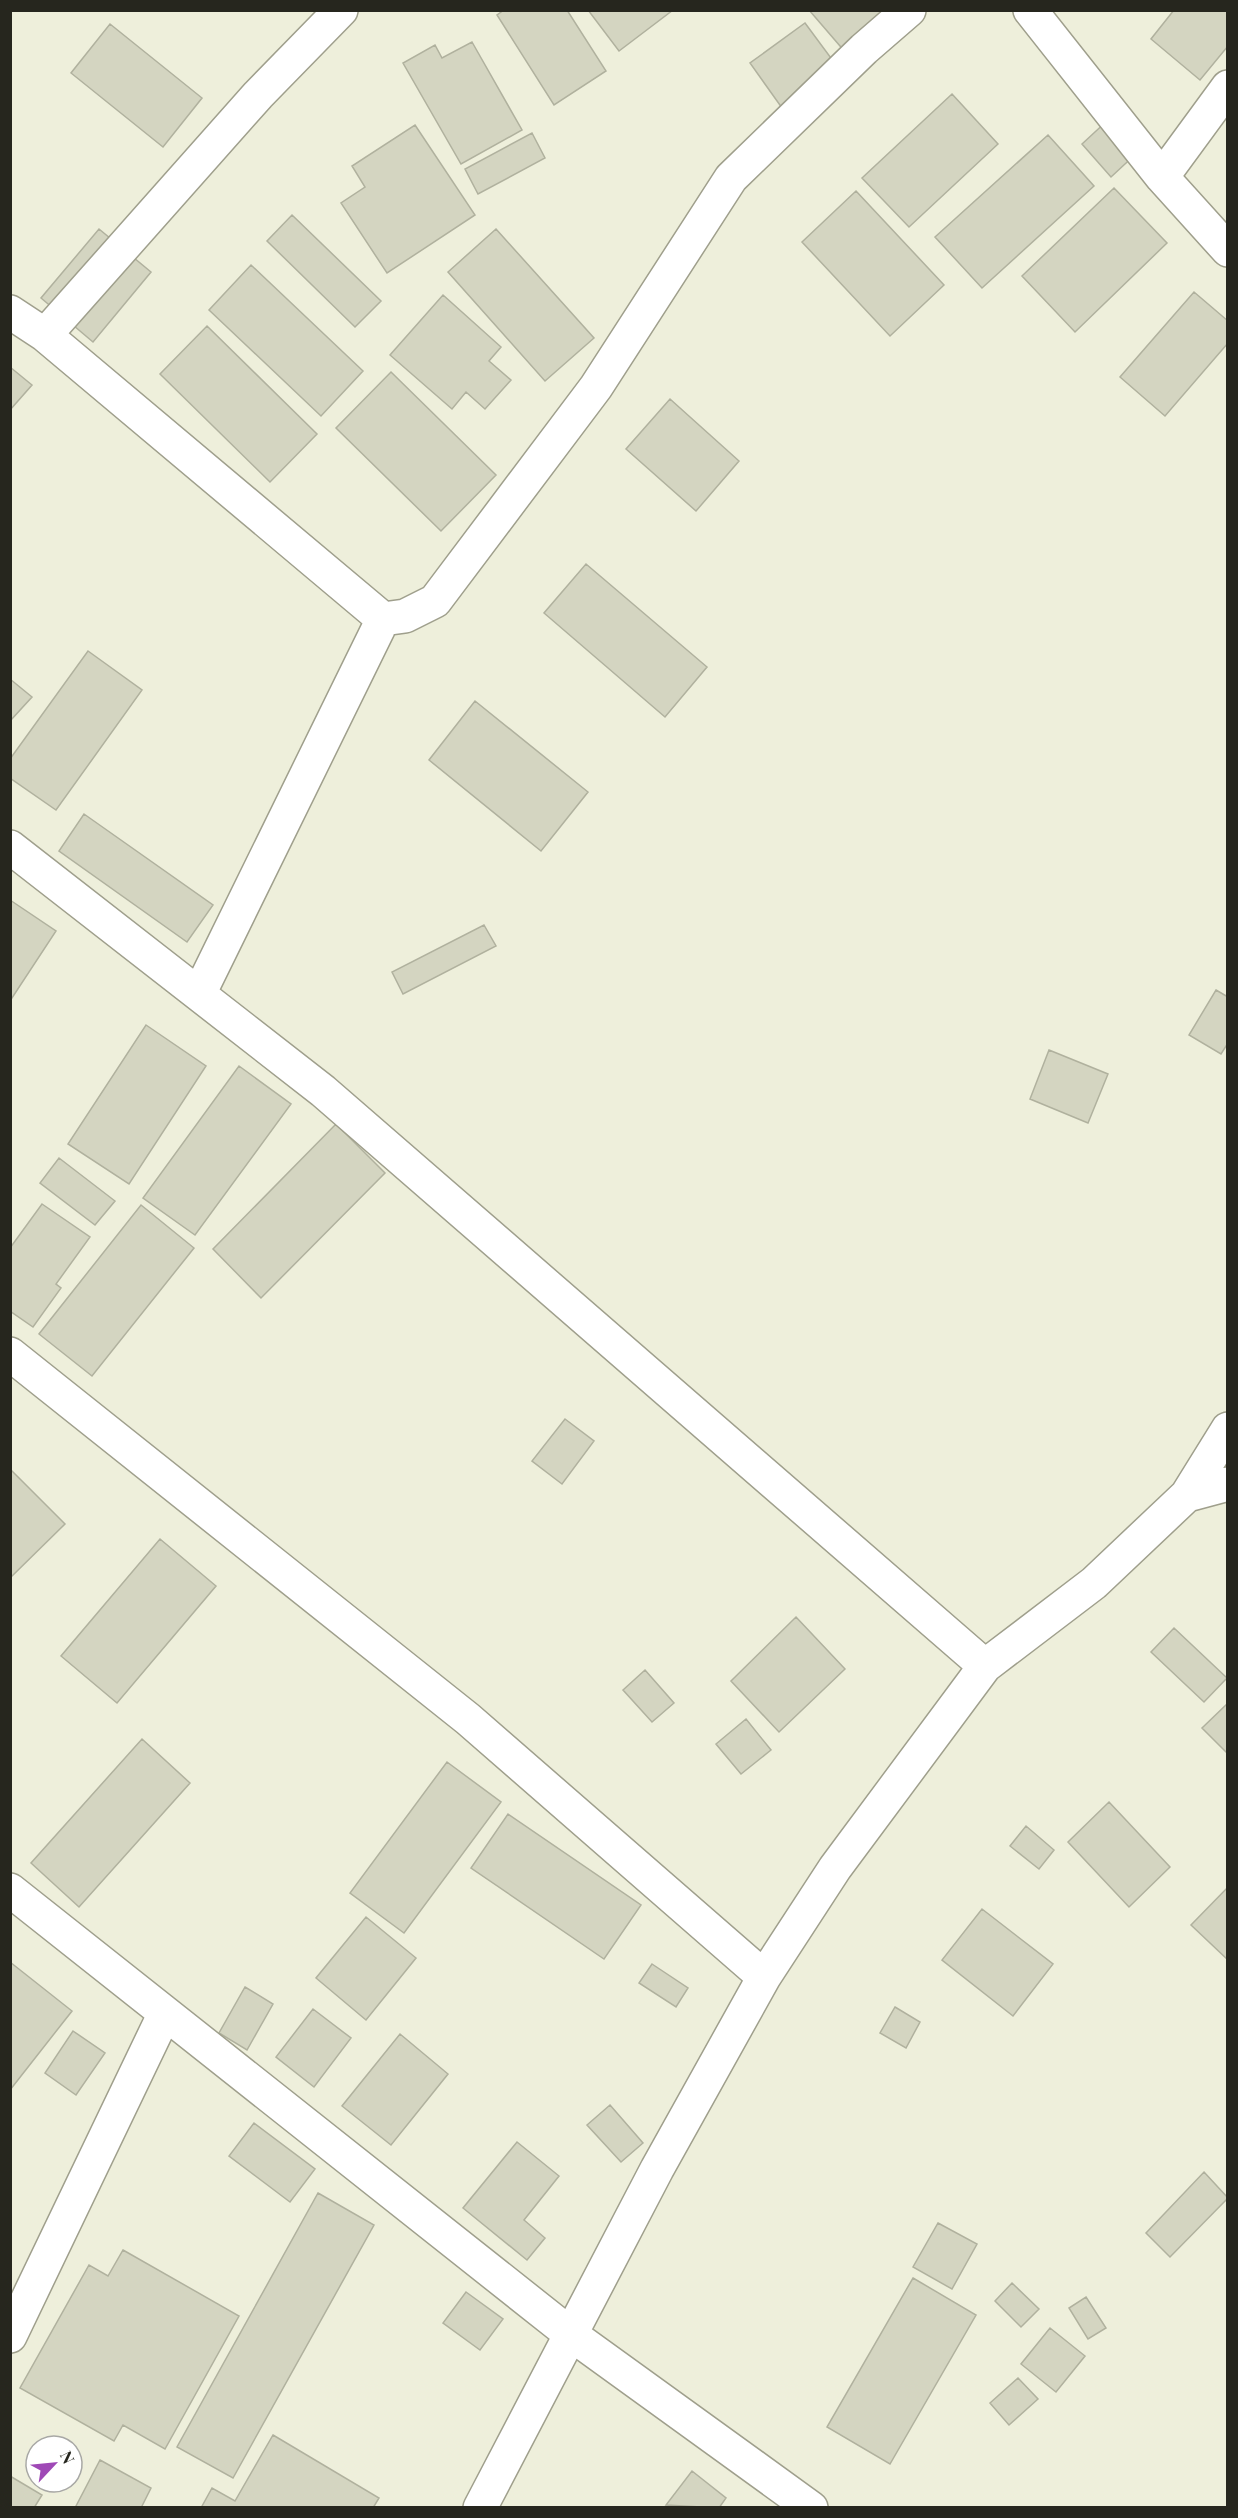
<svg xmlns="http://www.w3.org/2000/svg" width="1238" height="2518" font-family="'Playfair Display',serif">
	<rect width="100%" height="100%" fill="#eeefdb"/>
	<path fill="#d4d5c1" stroke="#b0b19e" stroke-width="1.5" d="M504,10h63l39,61 -52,34 -57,-90z
		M588,10h85l-54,41z
		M809,10h96l-46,58z
		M1174,10h54v36l-28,34 -49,-41z
		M805,23l43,58 -56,41 -42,-59z
		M110,24l92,74 -39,49 -92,-74z
		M472,42l50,88 -61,34 -58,-101 32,-18 7,13z
		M952,94l46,50 -89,83 -47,-49z
		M1109,119l30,32 -28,26 -29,-33z
		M415,125l60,90 -88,58 -46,-70 24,-16 -13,-21z
		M532,133l13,25 -67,36 -13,-25z
		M1048,135l46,51 -112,102 -47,-51z
		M1114,188l53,55 -92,89 -53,-56z
		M856,191l88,94 -54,51 -88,-94z
		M292,215l89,86 -26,26 -88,-86z
		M99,229l52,43 -58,70 -52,-44z
		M496,229l98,109 -49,43 -97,-109z
		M251,265l112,106 -42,45 -112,-106z
		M1194,292l34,29v22l-63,73 -45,-39z
		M443,295l58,52 -12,14 22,19 -26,29 -19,-17 -14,17 -62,-54z
		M207,326l110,108 -47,48 -110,-108z
		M10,367l22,18 -22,25z
		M391,372l105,103 -55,56 -105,-103z
		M670,399l69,62 -43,50 -70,-62z
		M586,564l121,103 -42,50 -121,-104z
		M88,651l54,39 -86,120 -46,-32v-19z
		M10,679l22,18 -22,24z
		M475,701l113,91 -47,59 -112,-91z
		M84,814l129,91 -26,37 -128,-91z
		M10,900l46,31 -46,70z
		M484,925l12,21 -93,48 -11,-22z
		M1216,990l12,7v46l-7,11 -32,-19z
		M146,1025l60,41 -77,118 -61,-40z
		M1049,1050l59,24 -20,49 -58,-24z
		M239,1066l52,38 -96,131 -52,-37z
		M336,1124l49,49 -124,125 -48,-49z
		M59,1158l56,43 -20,24 -55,-42z
		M42,1204l48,33 -34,47 5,4 -28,39 -23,-16v-63z
		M141,1205l53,43 -102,128 -53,-42z
		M565,1419l29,22 -32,43 -30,-23z
		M10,1469l55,55 -55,54z
		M160,1539l56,47 -99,117 -56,-47z
		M796,1617l49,52 -66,63 -48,-51z
		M1174,1628l53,50 -23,24 -53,-50z
		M645,1670l29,33 -22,19 -29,-32z
		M1228,1703v51l-26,-26z
		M746,1719l25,31 -30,24 -25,-30z
		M142,1739l48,44 -111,124 -48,-44z
		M447,1762l54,40 -97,131 -54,-40z
		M1109,1802l61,65 -41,40 -61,-65z
		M508,1814l133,91 -37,54 -133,-91z
		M1026,1826l28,24 -15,19 -29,-23z
		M1228,1887v73l-37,-35z
		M982,1909l71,55 -40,52 -71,-56z
		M366,1917l50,41 -50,62 -50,-42z
		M10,1962l62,49 -62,79z
		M652,1964l36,24 -12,19 -37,-24z
		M245,1987l28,17 -26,46 -28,-17z
		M895,2007l25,15 -14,26 -26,-15z
		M313,2009l38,29 -37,49 -38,-30z
		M73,2031l32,22 -29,42 -31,-22z
		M400,2034l48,40 -57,71 -49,-39z
		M610,2105l33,38 -22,19 -34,-37z
		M254,2123l61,46 -25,33 -61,-46z
		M517,2142l42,34 -35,44 21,18 -18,22 -64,-52z
		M1204,2172l24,26 -58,59 -24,-24z
		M318,2193l56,32 -141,253 -56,-31z
		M938,2223l39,21 -25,45 -39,-22z
		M123,2250l116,66 -74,133 -42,-24 -9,16 -94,-53 69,-123 19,11z
		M913,2278l63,37 -86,149 -63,-37z
		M1012,2283l27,26 -18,18 -26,-26z
		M466,2292l37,27 -23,31 -37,-27z
		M1086,2297l20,31 -18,11 -19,-31z
		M1050,2328l35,28 -29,36 -35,-28z
		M1018,2378l20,21 -29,26 -19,-22z
		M273,2435l106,63 -6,10h-172l11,-20 23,13z
		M100,2460l51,28 -10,20h-66z
		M692,2471l34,27 -7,10 -53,-3z
		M10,2476l32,19 -8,13h-24z"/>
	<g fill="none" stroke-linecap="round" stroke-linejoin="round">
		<g stroke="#9f9f8c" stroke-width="36">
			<path id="minor" d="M1030,10l132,167 66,73
				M1162,177l66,-90
				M10,312l35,23 338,284 22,-3 30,-15 161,-214 135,-209 133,-129 45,-39
				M45,335l213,-240 83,-85
				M10,847l313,244 662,575
				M199,994l184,-375
				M10,1354l458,365 296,258
				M1187,1495l41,-11
				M10,1890l559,443 242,175
				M10,2336l155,-323
				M480,2508l177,-339 107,-192 71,-109 150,-202 109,-83 93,-88 41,-66"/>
		</g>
		<use href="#minor" stroke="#fff" stroke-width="33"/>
	</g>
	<rect width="1238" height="2518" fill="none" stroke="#26261e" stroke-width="24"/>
	<g transform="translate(54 2464) rotate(64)"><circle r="28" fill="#ffffff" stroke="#a8a8a5" stroke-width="1.5"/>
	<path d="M0-4.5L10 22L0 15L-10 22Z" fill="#9f49b6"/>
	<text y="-9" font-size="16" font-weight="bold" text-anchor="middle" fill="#26261e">N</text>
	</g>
</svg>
